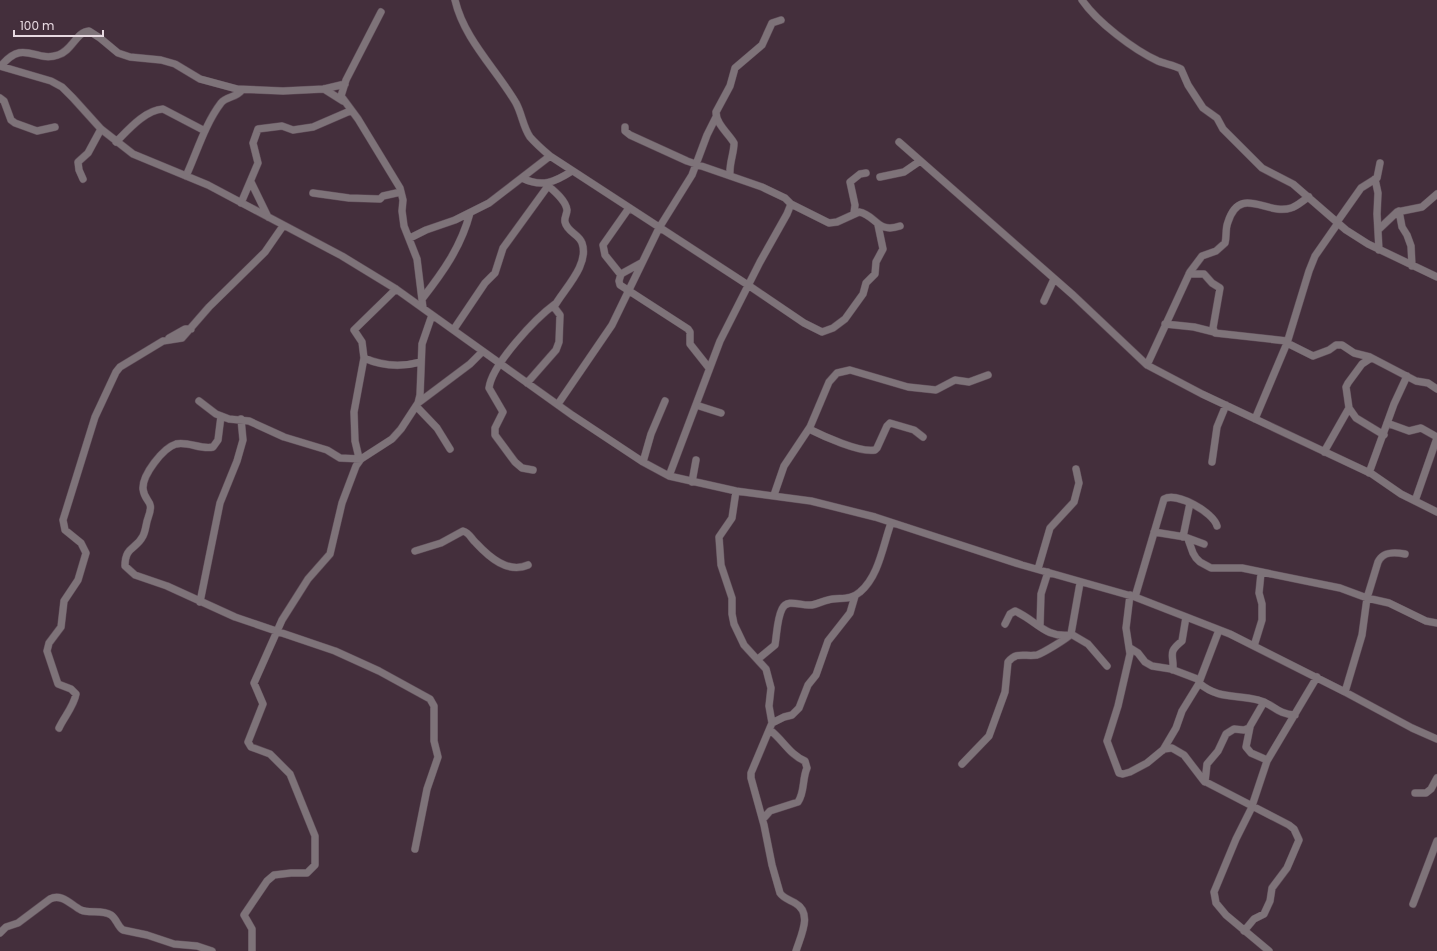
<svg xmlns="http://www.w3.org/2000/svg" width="1437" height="951" font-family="Poppins,sans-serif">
	<rect width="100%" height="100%" fill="#442f3c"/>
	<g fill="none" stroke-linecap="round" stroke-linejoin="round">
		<g stroke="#614e5a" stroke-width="8">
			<path id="minor" d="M455,0c9,39 41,69 61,103 6,11 7,24 14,34 6,7 13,13 20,19l198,129 56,38 18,9 11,-4 12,-9 18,-25 3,-11 9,-9 1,-12 7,-13 -5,-24
				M1082,0c15,22 52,50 76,61 7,3 16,4 23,8l7,16 15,23 14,10 6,11 39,39 31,16 53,46 22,14 69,33
				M381,12l-35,68 -5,16 17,23 42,69 3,12 -1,11 2,15 13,33 6,49
				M0,66l51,15 11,6 11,11 28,31 32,25 75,31 134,71 54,33 176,126 71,47 26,14 67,15 75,10 64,16 147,48 113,32 95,37 115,58 67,36 25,11
				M1,66c23,-28 34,-3 57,-11 14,-4 18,-23 31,-24l11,7 18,15 12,4 31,3 14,4 25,15 37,10 46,2 41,-2 21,-5
				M324,89l19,12
				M0,98l4,3 7,19 4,3 22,8 18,-4
				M625,127v4l5,4 57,26 75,26 23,11 6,6 -4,10 -27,48 -40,79 -51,135
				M116,142c12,-12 29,-32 47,-33l42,22
				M899,142l174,153 74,70 55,29 170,80 29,20 36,18
				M730,175c-1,-12 4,-21 4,-32 -6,-10 -18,-19 -18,-31l14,-26 5,-18 27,-23 10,-22 9,-3
				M186,176c11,-24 19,-52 35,-73 6,-7 15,-5 21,-13
				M880,177l24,-5 16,-11
				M522,178c20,10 33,4 50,-7
				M83,179l-4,-9 -1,-8 10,-9 13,-24
				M1375,179l3,14 -1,21 2,36
				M251,182l17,35
				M313,193l36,5 31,1 3,-3 18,-4
				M241,203l17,-40 -5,-20 5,-14 24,-3 11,4 20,-3 37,-16
				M791,204l38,19 8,-1 22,-10c17,3 18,22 41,14
				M1399,211l3,16 5,8 4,11 1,20
				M854,213l1,-8 -5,-23 10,-8 6,-1
				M1337,222l24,-34 16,-10 3,-15
				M1378,230l19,-18 25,-5 15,-13
				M410,238l16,-8 29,-10 34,-17 61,-47
				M641,263l-20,11 -2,7 1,4 68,44 2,3v12l19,24
				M1189,274h15l8,9 8,5 -7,40 2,5 72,8
				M621,275l-16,-20 -2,-10 26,-37
				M422,299c21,-27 39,-52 48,-86
				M1044,301l10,-22
				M1165,324l29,3 20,5
				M454,329l31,-46 10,-10 8,-25 45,-62
				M169,338l16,-9h6
				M1287,343l26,13 16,-6 7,-5h6l12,8 16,4 46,24 12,2 9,6
				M364,358c18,8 38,9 57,4
				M1147,365l43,-93 12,-16 14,-5 9,-8c2,-7 0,-14 3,-21 12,-38 39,-6 63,-14 7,-2 12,-8 18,-11
				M527,383l29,-33 3,-8 1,-27 -6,-8c9,-17 36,-42 28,-64 -3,-9 -15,-11 -17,-21 -1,-4 2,-8 2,-12 -1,-10 -14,-20 -21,-26
				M199,401l17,13 13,5 20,2 35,16 43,13 13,8 21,1
				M418,403l52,-39 12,-12
				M558,404l54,-79 47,-97 33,-53 15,-40 9,-18
				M696,405l25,8
				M416,406l21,22 13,21
				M1349,408l7,10 28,17
				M221,416l-3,24 -5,7c-12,3 -25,-6 -37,-3 -13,4 -34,31 -33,45 2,15 12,10 5,29 -2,5 -2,12 -5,18 -7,14 -18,10 -18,30l10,9 32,11 68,31 100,34 44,20 51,28 4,7v35l4,16 -11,32 -12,60
				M1255,419l32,-76 22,-72 6,-15 23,-33
				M1387,423l22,8 12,-3 16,9
				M809,429c14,7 51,24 66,21l2,-2 10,-22 3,-3 24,7 9,7
				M1324,452l25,-44 -3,-21 2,-4 14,-19 9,-6
				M359,458l-4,-17 -1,-29 10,-54 -2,-16 -8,-12 42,-41
				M643,462l8,-28 14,-33
				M1212,462l5,-35 9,-22
				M533,470l-11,-2 -7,-6 -20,-27v-7l8,-16 -14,-24c3,-24 47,-70 66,-84
				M1369,473l25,-69 13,-28
				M692,482l4,-22
				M736,491l-4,27 -13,19 2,28 11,33v16l2,10 10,21 22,24 5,19 -2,18 3,17 -21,50v5l13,47 8,40 8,28c3,5 10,7 15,10 18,10 6,32 1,48
				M774,495l10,-29 26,-39 19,-45 8,-9 13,-3 58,17 28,3 19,-10 14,2 19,-7
				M1415,501l22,-63
				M1154,532l31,5 19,7
				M1183,537l7,-34
				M1188,539l5,14 3,5 4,4 11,6h31l98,20 27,10 22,5 37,18 11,2
				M415,551l26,-8 22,-12c7,2 8,8 13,12 13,14 32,31 52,22
				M1038,569l12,-41 24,-26 5,-19 -3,-14
				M1130,595l-4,33 4,26 -12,52 -11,35 12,32 4,1 7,-2 17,-9 17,-14 8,-1 12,7 20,26 85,44 5,4 5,11 -12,28 -15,20 -2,13 -6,13 -10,5 -10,12
				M1135,597l29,-98c13,-7 49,13 53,27
				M200,602l20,-99 17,-42 6,-21 -2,-21
				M1005,624l5,-10 5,-3c22,10 30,27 55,24
				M1040,626l1,-32 7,-22
				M1071,634l17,10 19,22
				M1254,646l8,-26v-16l-3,-11 2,-20
				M1130,648l8,5 7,9 7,4 19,3 29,11
				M758,659l17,-14c2,-12 2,-26 7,-36 5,-11 19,-3 28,-4 6,0 12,-4 18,-5 11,-3 22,1 32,-8 19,-16 23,-47 31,-69
				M1173,670c1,-16 -6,-17 9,-29l4,-24
				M1199,683c20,17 37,11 59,17 16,4 18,14 37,15
				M1345,692l17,-57 5,-37 11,-36c5,-11 17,-10 27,-8
				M772,723l12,-6 8,-2 7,-7 9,-23 8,-10 12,-34 22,-28 5,-17
				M1250,727l-4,20 5,6 16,7
				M59,728c5,-11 15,-22 17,-34l-5,-5 -13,-5 -11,-33 2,-8 12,-16 3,-26 14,-21 8,-27 -5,-10 -16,-13 -2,-10 32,-103 21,-45 4,-5 43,-26 19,-3 27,-31 56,-55 18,-26
				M1163,750l13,-22 6,-17 16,-26 21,-55
				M962,764l27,-28 16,-44 3,-30c9,-11 17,-5 29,-7 6,-2 31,-17 34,-21l9,-51
				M1205,782l2,-18 11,-13 8,-17 8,-5 10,1 5,-2 15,-26
				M1415,793h11l5,-4 6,-11
				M763,819l7,-8 28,-9c7,-10 4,-23 9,-34l-2,-7c-15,-6 -22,-21 -35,-31
				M1413,904l24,-63
				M0,933l6,-6 12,-4 32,-24c12,-6 21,6 31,11 8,4 21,-1 30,5 6,4 6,11 12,15l24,5 27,9 23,2 15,5
				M252,951v-22l-8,-14 23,-34 7,-6 17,-2h16l8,-8v-29l-25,-62 -20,-20 -19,-7 -3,-5 15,-38 -9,-21 28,-63 26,-41 22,-25 12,-51 14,-37 5,-7 31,-20 9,-10 17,-26 2,-8 2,-51 10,-29
				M1269,951l-43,-36 -10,-12 -2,-11 22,-53 15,-30 16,-48 50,-84"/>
		</g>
		<use href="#minor" stroke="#7e7379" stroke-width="7"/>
	</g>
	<path d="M14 30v6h89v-6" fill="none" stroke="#e7d9e1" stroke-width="2"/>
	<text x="20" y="30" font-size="12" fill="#e7d9e1" stroke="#442f3c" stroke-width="3" paint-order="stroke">100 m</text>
</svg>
